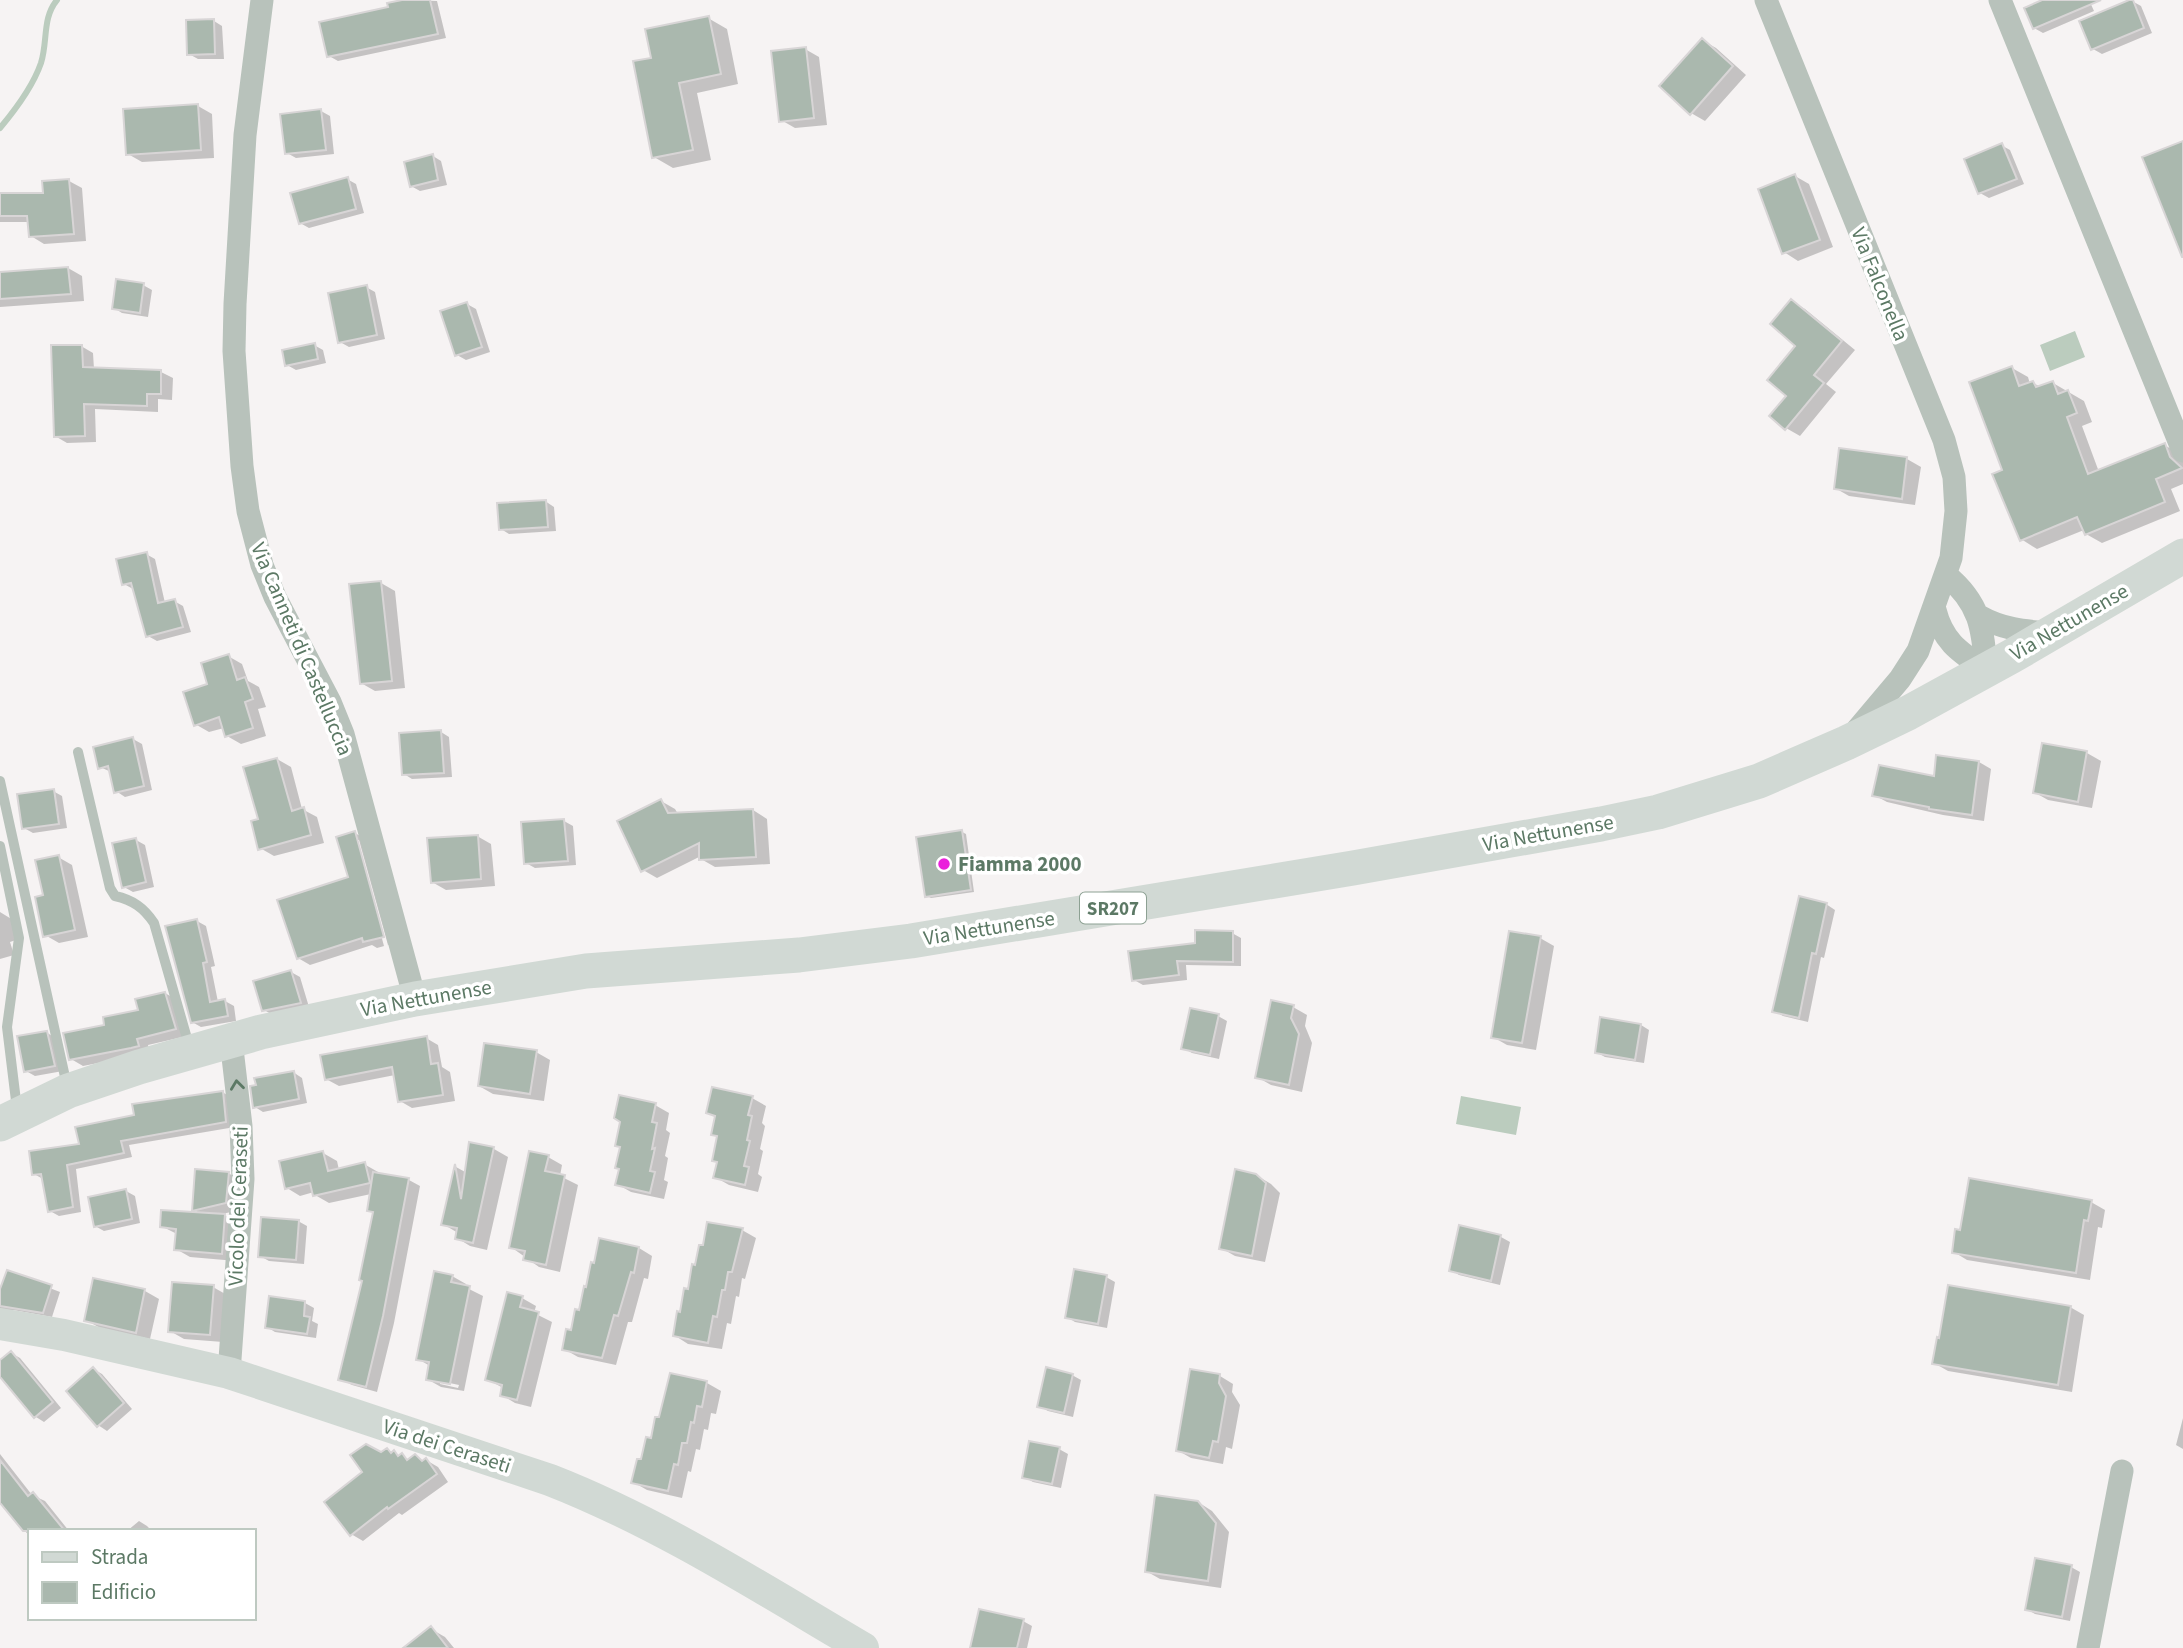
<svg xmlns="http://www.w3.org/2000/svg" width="2183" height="1648" font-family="'Source Sans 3',sans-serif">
	<rect width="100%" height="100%" fill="#f6f3f3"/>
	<path fill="#bbccbe" d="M2075,331l10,26 -35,14 -10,-26z
		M1461,1096l60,11 -5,28 -60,-11z"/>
	<path fill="#0003" fill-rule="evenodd" d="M410,0l27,1 9,37 -108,23 -9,-5 61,-48z
		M2047,0h42l5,11 -51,22 -9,-5z
		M2132,1l9,5 11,27 -50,21 -9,-5z
		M708,18l19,11 11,55 -41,9 14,67 -38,8 -19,-11 -1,-98z
		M214,21l8,5 2,33h-26l-9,-5z
		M1702,40l14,8 30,27 -41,46 -14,-8z
		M805,49l14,8 8,68 -32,3 -14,-8z
		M198,106l14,8 2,44 -72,4 -14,-8z
		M321,111l9,5 4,38 -38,4 -9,-5z
		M2001,145l9,5 14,34 -35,14 -9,-5z
		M433,156l8,5 6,24 -27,6 -9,-5z
		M1795,176l14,8 24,63 -35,14 -14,-9z
		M347,179l9,5 8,29 -55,15 -9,-5z
		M69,181l13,7 4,53 -42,3 -13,-8 -2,-14h-29v-27h45z
		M68,268l14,8 2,25 -84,6v-34z
		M143,285l9,5 -4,27 -26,-4 -8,-5z
		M366,287l9,5 10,47 -36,8 -9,-5z
		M1791,301l14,8 50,41 -29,34 10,8 -36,44 -14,-8 2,-32 10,-50z
		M467,304l9,5 14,43 -24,8 -9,-5z
		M314,345l9,5 3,13 -30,7 -9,-5z
		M81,346l12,7 1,16 67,3 12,6 -1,22 -14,-1v13l-63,-3 1,33 -29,1 -12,-7z
		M2012,368l16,9 2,7 3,-1 8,4 12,-4 31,18 8,21 -10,4 17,46 65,-27 17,9 2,6v24l-12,5 9,22 -78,32 -16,-9 -2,-4 -47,19 -16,-10 -17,-68z
		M1841,450l66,9 14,8 -6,38 -66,-9 -14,-8z
		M545,501l9,6 2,24 -47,3 -8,-5z
		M146,554l9,5 10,44 9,-2 9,5 8,26 -34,9 -9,-5 -15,-47 -9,-5z
		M381,583l14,8 10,97 -30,3 -14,-8z
		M228,656l14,8 6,17 11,6 7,20 -8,2 8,27 -25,8 -14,-8 -3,-8 -15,4 -14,-8 15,-39z
		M441,732l8,5 3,40 -40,2 -8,-5z
		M133,739l9,5 10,46 -27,7 -9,-6 -5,-19 -11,-5z
		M2044,745l43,8 14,8 -9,47 -44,-8 -14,-8z
		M277,759l14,8 11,42 15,8 7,26 -50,13 -14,-8v-27z
		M1979,762l12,7 -7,52 -41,-6 -56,-13 -13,-7z
		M53,791l9,5 5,32 -34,5 -9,-5z
		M661,801l14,8 3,5 75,-4 14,9 3,45 -55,3 -14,-8v-3l-44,22 -14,-8z
		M564,821l9,5 3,39 -41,3 -9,-5z
		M962,832l4,2 8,58 -43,6 -4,-2z
		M355,833l12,7 28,103 -18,5 -5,-3 -62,20 -12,-7 52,-80zM355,840h4l29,105 -4,1z
		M477,836l14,8 4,42 -49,4 -14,-8z
		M136,840l9,5 9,42 -21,5 -9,-5z
		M58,857l14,8 16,72 -29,6 -14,-8v-39z
		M1826,904l9,6 -11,48 -3,-1 -13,65 -25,-6 -9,-5z
		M0,912l13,8 6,19 -9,3 4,13 -14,4z
		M197,921l9,5 9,40 -4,1 7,35 7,-1 9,5 2,15 -35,6 -9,-5z
		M1232,933l9,5v28l-55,-1 1,15 -44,5 -9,-5 62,-36z
		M1540,938l14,8 -18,104 -29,-5 -14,-8z
		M291,972l9,5 9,30 -36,8 -9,-5z
		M165,993l12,7 10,36 -39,9 2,8 -6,1 -61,12 -12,-7 35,-33 34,-15z
		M1293,1007l14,8 -2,11 7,17 -10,49 -31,-7 -14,-8z
		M1218,1016l9,5 -8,38 -27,-6 -9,-5z
		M1641,1025l8,5 -5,33 -39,-6 -9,-5z
		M46,1032l9,6 8,33 -28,5 -9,-5z
		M426,1038l12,7 4,22 8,5 5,29 -43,7 -12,-7 -5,-26 -56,11 -13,-7z
		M536,1052l14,8 -6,41 -51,-7 -14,-8z
		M293,1072l9,6 5,25 -44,9 -8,-5z
		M222,1092l9,5 4,30 -106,18 3,12 -56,12 5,43 -22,4 -9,-5 -7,-32 -9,-5 102,-58z
		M752,1098l14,8 -4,17 3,3 -5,23 3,2 -5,23 4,3 -4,15 -29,-7 -14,-8 4,-14 -5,-3 5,-23 -6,-3 3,-16 -8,-6z
		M655,1105l14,8 -3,17 4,3 -5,23 3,2 -4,22 4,2 -4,17 -33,-7 -14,-8z
		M471,1144l23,5 14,8 -21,93 -17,-4 -13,-8 1,-5 -15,-9 13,-57 11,6z
		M323,1153l14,8 2,9 25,-6 14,8 1,3 30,5 11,6 -26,137 -17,69 -25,-7 -12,-6 24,-98 10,-68 -6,-3 3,-16 -42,9 -14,-8 -1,-3 -14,4 -13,-8z
		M548,1157l14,8 -2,11 18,9 -18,87 -21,-5 -28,-20z
		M228,1173l14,8 -2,29 -18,4 17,9 -3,38 -46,-4 -14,-8 1,-15 -16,-8 40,-12 -7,-4z
		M1256,1175l15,9 9,9 -15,69 -30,-6 -14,-8z
		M126,1191l9,5 5,27 -36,8 -9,-5z
		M2091,1202l14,8 -3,18 -4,-1 -8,53 -123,-20 -13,-8 7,-20z
		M298,1221l9,5 -3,38 -35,-3 -9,-5z
		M1460,1228l41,9 9,5 -10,43 -41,-10 -8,-5z
		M742,1230l14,8 -11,41 -3,-1 -3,19 -3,-1 -5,28 -4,-1 -5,26 -34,-5 -14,-9 23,-68z
		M639,1248l13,8 -4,23 -4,-1 -12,44h-4l-12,43 -38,-8 -14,-8 16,-37z
		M8,1272l52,20 -8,25 -39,-7 -8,1 -5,-3v-13z
		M452,1276l14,8 -1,3 18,9 -19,95 -23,-4 -14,-8 3,-13 -12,-7zM440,1381l19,4 -1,3 -18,-4z
		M1106,1277l9,5 -8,46 -32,-6 -8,-5z
		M94,1280l51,11 14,8 -9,40 -50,-11 -14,-8z
		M213,1287l14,8 -4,47 -39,-3 -14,-8z
		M522,1298l14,8 -2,7 18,9 -21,85 -16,-4 -13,-8 1,-7 -16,-9z
		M305,1303l9,5 -2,13 6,3 -2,14 -41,-6 -8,-5z
		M2070,1307l14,8 -12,77 -124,-21 -14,-8z
		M11,1353l9,5 41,50 -17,14 -8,-5 -36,-43v-12z
		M93,1369l9,5 30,35 -25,22 -9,-6z
		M1072,1375l9,5 -8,37 -25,-6 -9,-5z
		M1220,1376l13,8 -1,8 8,13 -8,44 -6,-2 -3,17 -32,-6 -14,-8z
		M707,1383l14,8 -5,23 -5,-1 -3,17 -4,-1 -4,21 -4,-1 -5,23 -3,-1 -6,27 -35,-8 -14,-8 9,-21z
		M2183,1418v31l-7,-4z
		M1059,1449l9,5 -7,34 -28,-6 -9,-5z
		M387,1450l23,10 5,-4 9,6 2,-2 12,7 10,15 -46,33 -3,-2 -36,28 -12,-7 13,-61z
		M0,1454l32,41 13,6 24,30h-39v6l-30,-37z
		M1198,1502l14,9 17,21 -8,56 -61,-9 -14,-8z
		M139,1521l8,5 5,5h-25z
		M2071,1567l9,5 -10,49 -35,-7 -8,-5z
		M1023,1621l9,5 -5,22h-50z
		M431,1629l14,8 9,11h-48z"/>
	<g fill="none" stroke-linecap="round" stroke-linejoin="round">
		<path stroke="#bbccbe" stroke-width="6" d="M0,128c16,-19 33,-42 41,-65 7,-22 1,-45 16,-63"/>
	</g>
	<path fill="#aab8ae" stroke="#d8d5d6" stroke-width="2" d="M402,0h28l8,34 -111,23 -8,-35 69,-15 -1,-4z
		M2042,0h59l-68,29 -9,-21z
		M2129,0h4l11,28 -53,22 -12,-29z
		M709,16l12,58 -42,9 14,67 -41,8 -19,-97 18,-3 -6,-29z
		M214,19l1,35 -28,1 -1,-35z
		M1702,38l31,28 -43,49 -31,-29z
		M806,47l8,71 -35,4 -8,-71z
		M198,104l3,46 -75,5 -3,-46z
		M321,109l5,41 -41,4 -5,-40z
		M2183,141v116h-1l-40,-100z
		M2002,143l15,36 -39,15 -14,-35z
		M433,154l5,26 -28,7 -6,-25z
		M1795,174l25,66 -38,14 -24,-65z
		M348,177l8,32 -57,15 -9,-31z
		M69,179l5,55 -45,3 -2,-21h-27v-23h43l-1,-12z
		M68,267l3,27 -71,5v-27z
		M116,279l28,4 -4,30 -28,-4z
		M367,285l10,50 -39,8 -10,-50z
		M1791,299l51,42 -28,34 10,8 -39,47 -16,-14 17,-20 -19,-16 28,-34 -25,-22z
		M467,302l15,45 -27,9 -15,-45z
		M315,343l3,16 -33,7 -3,-16z
		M51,345h31l1,22 78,3v24h-14v12l-63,-2 1,32 -31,1z
		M2012,366l7,20 14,-5 3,6 17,-6 5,13 10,-4 9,23 -10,4 21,57 77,-31 5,14 12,11 -26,11 9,23 -80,33 -8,-18 -57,24 -28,-67 10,-4 -33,-88z
		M1839,448l68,9 -5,42 -68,-10z
		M546,500l2,27 -49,3 -2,-27z
		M147,552l11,51 17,-4 8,28 -37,10 -15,-54 -9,2 -6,-26z
		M381,581l11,100 -32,3 -11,-100z
		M229,654l8,26 8,-3 8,22 -8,3 8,26 -28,9 -6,-20 -25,9 -11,-34 24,-8 -6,-21z
		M441,730l3,43 -42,2 -3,-42z
		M133,737l11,49 -30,7 -6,-27 -10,3 -5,-22z
		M2042,743l45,8 -9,51 -45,-9z
		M1936,755l43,6 -7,54 -43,-6v-2l-57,-11 7,-31 55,11z
		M277,758l15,53 12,-4 7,28 -53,15 -7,-29 7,-2 -15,-52z
		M54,789l5,35 -37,5 -5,-35z
		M661,799l7,14 85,-4 3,48 -57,3v-17l-58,29 -24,-51z
		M564,819l4,42 -44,3 -3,-42z
		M962,830l9,60 -46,7 -9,-60z
		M355,831l29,106 -21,5 -1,-4 -65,21 -20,-59 71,-23 -12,-40z
		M478,835l3,44 -50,4 -4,-45z
		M136,838l10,44 -24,6 -10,-45z
		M59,855l16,75 -32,7 -8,-40 8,-2 -8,-35z
		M1799,896l28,7 -11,51 -4,-1 -13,65 -27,-6z
		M197,919l10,43 -4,1 7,39 15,-3 3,17 -37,7 -26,-97z
		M1195,930l38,1v31l-56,-1 2,14 -47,6 -4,-30 67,-8z
		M1509,931l32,5 -19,107 -31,-5z
		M291,970l10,33 -39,8 -9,-30z
		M165,992l11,37 -39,10 2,7 -8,2 -62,12 -6,-27 41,-8 -1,-8 35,-7 -3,-11z
		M1271,1000l23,5 -3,13 8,16 -10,51 -34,-7z
		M1190,1008l29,6 -9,41 -29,-6z
		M1600,1017l41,7 -6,36 -40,-7z
		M47,1031l8,35 -31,6 -7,-36z
		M427,1036l4,28 7,-1 5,32 -45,7 -6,-35 -67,13 -5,-25z
		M484,1043l53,7 -7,44 -52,-8z
		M294,1071l5,28 -46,9 -3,-22 6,-1 -2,-7z
		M712,1087l41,9 -5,19 4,1 -5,24 3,1 -6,25 5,1 -4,18 -32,-7 4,-16 -5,-1 5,-25 -6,-1 4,-19 -9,-3z
		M223,1091l3,31 -105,19 3,12 -57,12 6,42 -25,5 -7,-38 -9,1 -3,-24 50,-7 -4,-17 59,-12 -2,-11z
		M619,1095l37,8 -4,19 5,1 -5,26 3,-1 -5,23 5,1 -5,21 -35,-8 4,-16 -4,-1 5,-21 -5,-1 5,-24 -6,-4z
		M469,1142l25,5 -21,96 -18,-4 2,-11 -16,-3 14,-61 6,35z
		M323,1151l5,20 37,-9 5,21 -57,13 -3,-13 -25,6 -6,-28z
		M529,1151l20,4 -4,16 20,4 -19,90 -23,-5 2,-9 -16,-3z
		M195,1169l34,3 -3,31 -34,8z
		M1235,1169l21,5 10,9 -14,73 -33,-7z
		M373,1172l36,6 -26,138 -17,71 -28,-7 24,-99 -3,-1 14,-68 -6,-1z
		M1969,1178l123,22 -4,21 -4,-1 -8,53 -124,-20 3,-24 5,1z
		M126,1189l6,30 -38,8 -6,-30z
		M161,1210l64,4 -3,40 -48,-4 2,-21 -16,-2z
		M261,1217l38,3 -3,40 -38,-3z
		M707,1222l36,6 -11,44h-4l-3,18h-3l-5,27 -4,-1 -5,27 -35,-7 4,-25 3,1 4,-24 4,1 4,-25 3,1 4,-20h4z
		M1459,1225l42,10 -10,46 -42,-10z
		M599,1238l40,9 -5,26 -3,-1 -13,44 -4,-1 -12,43 -40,-8 4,-21 5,1 4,-21 4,1 5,-24 2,1 5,-25 3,1z
		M1074,1269l33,6 -9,49 -33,-6z
		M7,1270l45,15 -9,28 -43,-7v-17z
		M434,1271l19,4 -2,7 19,4 -20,98 -24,-4 3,-18 -13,-2z
		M93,1278l52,11 -9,44 -52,-12z
		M172,1282l42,3 -4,50 -42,-3z
		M1948,1285l123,21 -13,79 -126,-21 5,-27 2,1z
		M507,1292l16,4 -3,11 19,5 -22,88 -17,-4 2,-11 -17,-5z
		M269,1296l36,5 -1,15 6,1 -3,17 -42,-6z
		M11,1351l42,51 -19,16 -34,-41v-17z
		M93,1367l31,36 -27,24 -31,-36z
		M1046,1367l27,7 -9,39 -27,-6z
		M1190,1369l30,5 -1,9 7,13 -8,46 -5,-1 -4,17 -33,-7z
		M670,1373l37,8 -5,26 -5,-1 -3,17 -3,-1 -4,21h-5l-4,22 -4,-1 -6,27 -37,-8 6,-24h4l5,-22 5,1 4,-21h4z
		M1029,1441l31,6 -8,37 -30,-6z
		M366,1444l15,8 6,-4 4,5 3,-3 4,6 4,-3 5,7 8,-6 7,7 4,-3 11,16 -49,35 -1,-2 -37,29 -26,-34 38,-30 -12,-17z
		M0,1460l28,36 5,-4 32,39h-42l-23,-28z
		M1155,1495l43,6 18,22 -8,58 -63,-9z
		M2035,1558l37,7 -10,52 -37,-7z
		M979,1609l45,10 -7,29h-47z
		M431,1626l17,22h-45z"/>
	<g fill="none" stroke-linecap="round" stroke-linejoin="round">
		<path stroke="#b8c2bb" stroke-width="10" d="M78,752l32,136 5,8c18,4 29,12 39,27l36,126
			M0,781l67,305
			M0,846l19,92 -12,89 10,82"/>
		<path stroke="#b8c2bb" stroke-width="23" d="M262,0l-17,135 -10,169 -1,47 8,115 6,45 14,54 13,32 55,105 13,32 72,265
			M1766,0l178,440 10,37 2,34 -5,47 -33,93 -18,28 -43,51
			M2000,0l183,451
			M1946,575c34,28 37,53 40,95
			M1935,610c8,32 25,42 51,60
			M1979,616c23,13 44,15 70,17
			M229,1373l14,-194 -2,-53 -10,-86
			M2088,1648l34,-177"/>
		<path stroke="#d1d9d4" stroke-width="32" d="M0,1324l64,11 165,38 321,107c110,43 211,108 313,168"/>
		<path stroke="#d1d9d4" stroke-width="35" d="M0,1124l68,-33 71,-24 122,-35 154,-33 171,-28 213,-16 112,-14 442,-73 248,-44 57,-12 101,-31 87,-38 62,-30 104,-57 171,-100"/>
	</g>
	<defs><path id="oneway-chevron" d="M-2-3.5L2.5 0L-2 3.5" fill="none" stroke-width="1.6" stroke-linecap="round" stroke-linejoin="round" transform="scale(1.75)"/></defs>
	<use stroke="#5c7965" href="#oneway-chevron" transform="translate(237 1085) rotate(-97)"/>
	<circle fill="#ea1fdb" stroke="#fff" stroke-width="2.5" cx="944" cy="864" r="7"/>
	<g text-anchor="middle" stroke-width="7" stroke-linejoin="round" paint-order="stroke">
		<rect fill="#fff" stroke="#8da193" stroke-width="2" x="1080" y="892.5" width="66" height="31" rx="5"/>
		<g font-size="19" font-weight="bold" fill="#5c7965">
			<text x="1113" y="915">SR207</text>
		</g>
		<g font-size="21" fill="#5c7965" stroke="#fff">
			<text transform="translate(1880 284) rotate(68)" y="7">Via Falconella</text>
			<text transform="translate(2069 622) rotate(-30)" y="7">Via Nettunense</text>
			<text transform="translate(302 649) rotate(67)" y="7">Via Canneti di Castelluccia</text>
			<text transform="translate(1548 833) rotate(-10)" y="7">Via Nettunense</text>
			<text transform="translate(989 928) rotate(-9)" y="7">Via Nettunense</text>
			<text transform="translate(426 998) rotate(-10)" y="7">Via Nettunense</text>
			<text transform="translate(238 1206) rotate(-88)" y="7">Vicolo dei Ceraseti</text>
			<text transform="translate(447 1446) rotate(18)" y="7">Via dei Ceraseti</text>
		</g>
		<g font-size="21" font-weight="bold" fill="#5c7965" stroke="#fff" text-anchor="start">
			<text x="958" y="871">Fiamma 2000</text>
		</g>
	</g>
	<rect x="28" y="1529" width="228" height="91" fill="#ffffff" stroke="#bec9c1" stroke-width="2"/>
	<rect x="42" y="1552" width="35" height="10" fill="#d1d9d4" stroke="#bec9c1" stroke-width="2"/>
	<text x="91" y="1564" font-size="21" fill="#5c7965">Strada</text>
	<rect x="42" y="1582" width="35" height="21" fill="#aab8ae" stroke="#bec9c1" stroke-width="2"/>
	<text x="91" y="1599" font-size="21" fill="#5c7965">Edificio</text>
</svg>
